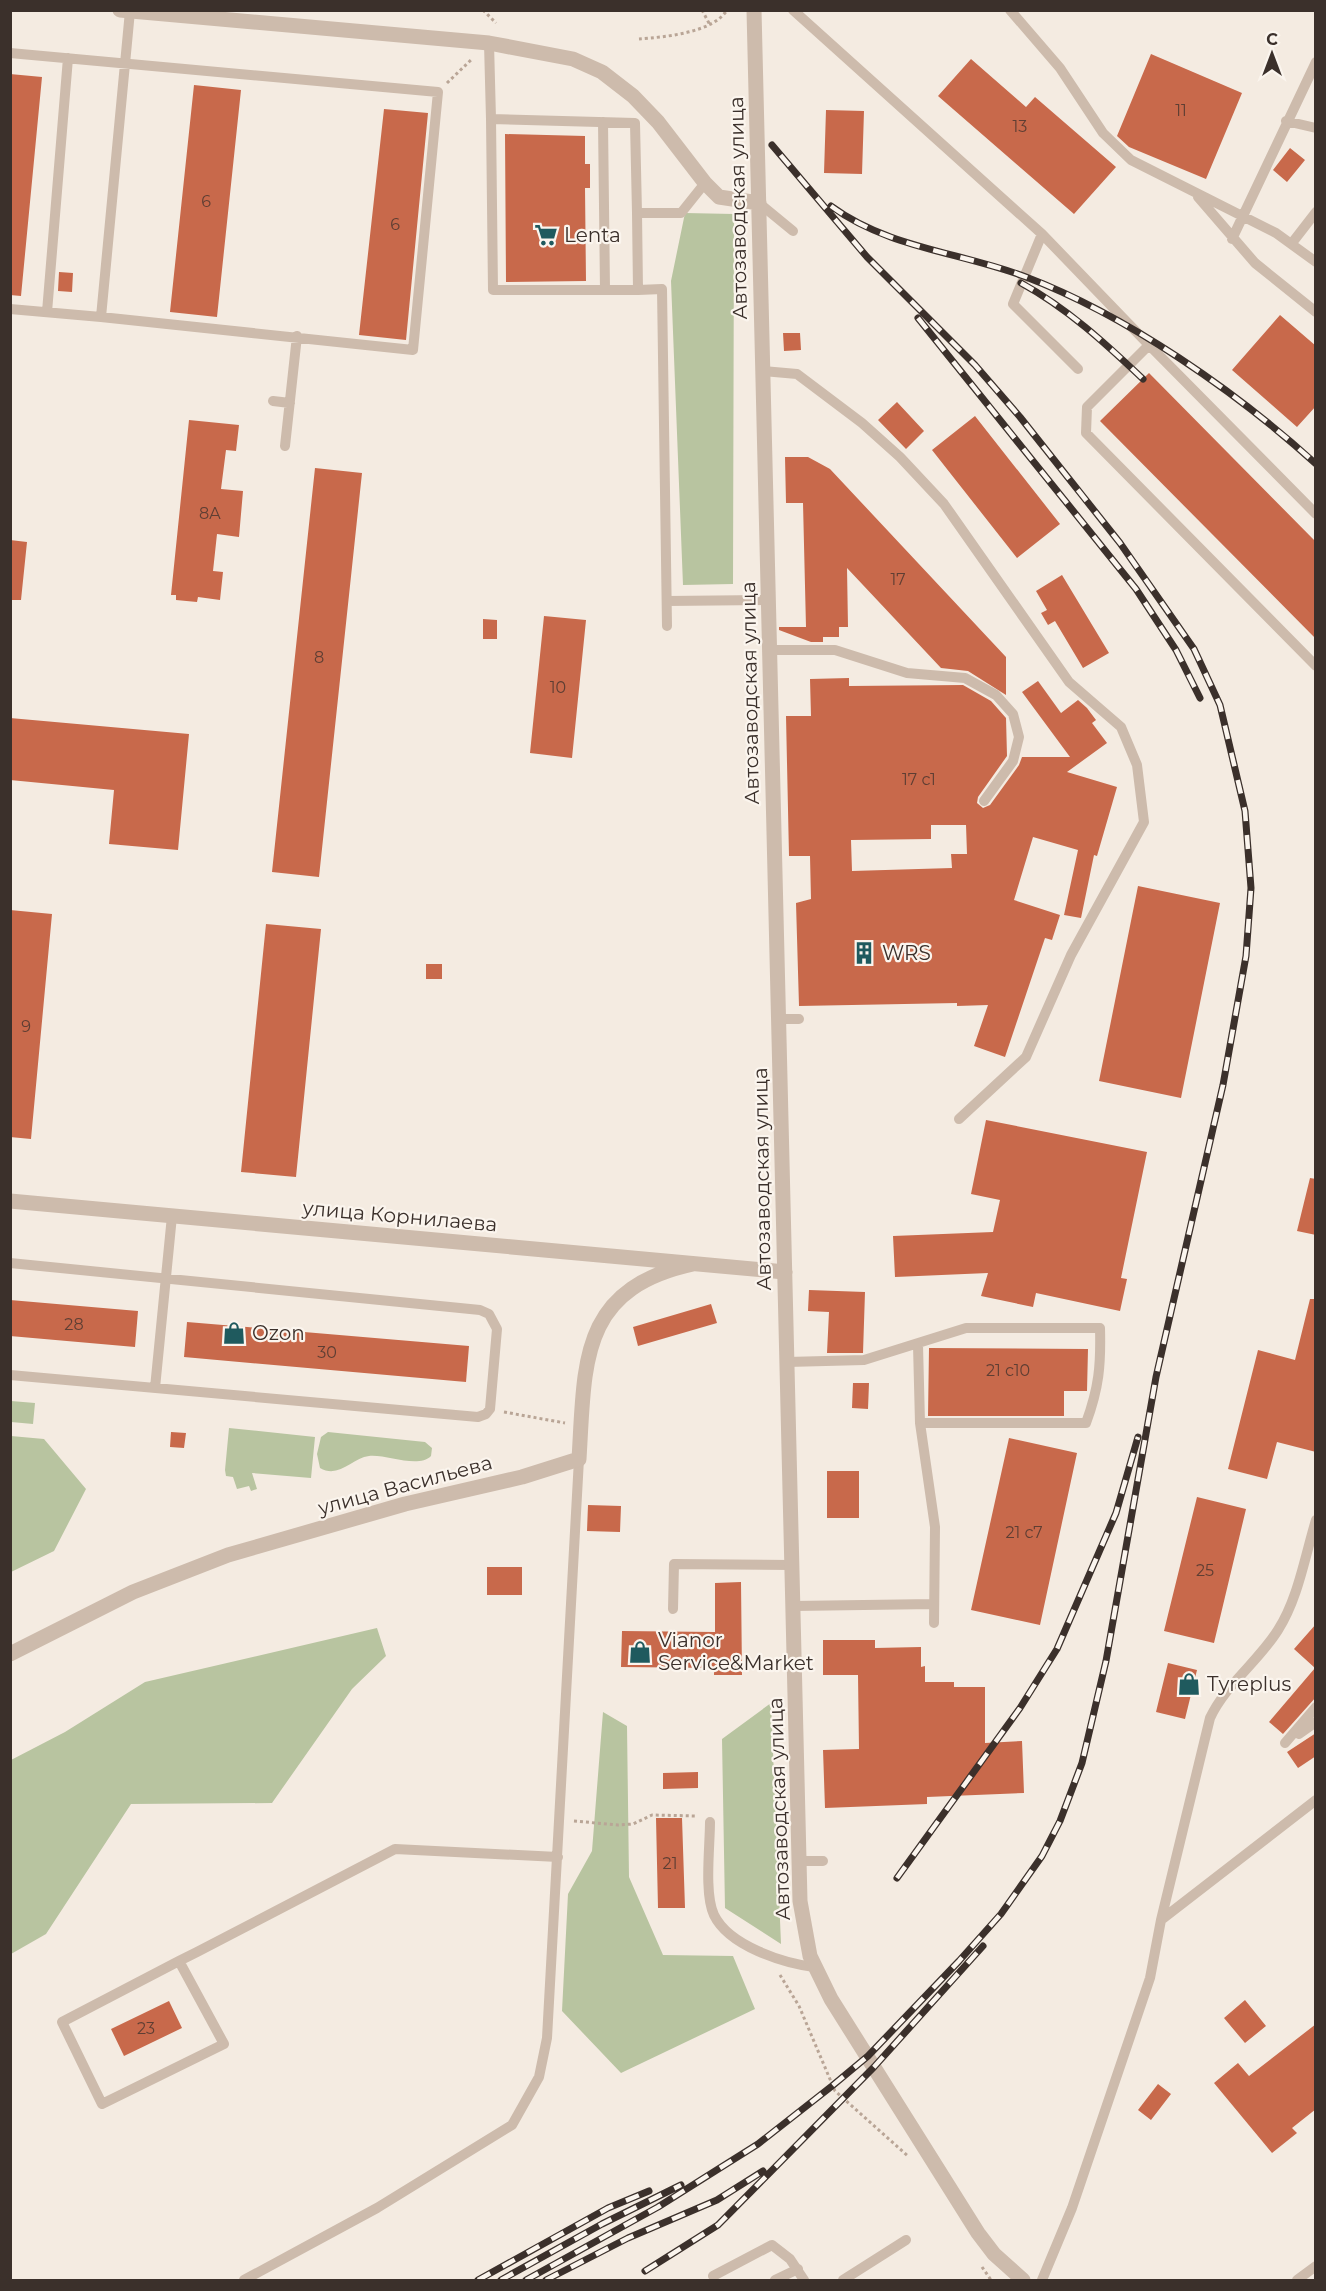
<svg xmlns="http://www.w3.org/2000/svg" width="1326" height="2291" font-family="Montserrat,sans-serif">
	<rect width="100%" height="100%" fill="#f4ebe1"/>
	<path fill="#b8c4a0" d="M685,213l49,1 -1,370 -50,1 -12,-304z
		M11,1401l24,2 -2,21 -22,-2z
		M229,1428l86,9 -4,41 -59,-5 5,16 -6,2 -2,-5 -12,3 -4,-12 -7,-1 -1,-6z
		M328,1432l97,10 7,6 -1,8c-13,13 -45,-2 -62,0 -17,2 -30,23 -49,12l-3,-14 4,-17z
		M11,1436l33,3 42,50 -32,62 -43,21z
		M377,1628l9,28 -34,33 -80,114 -141,1 -85,130 -35,20v-194l54,-28 80,-50z
		M771,1703l10,241 -56,-36 -3,-169z
		M603,1712l24,14 2,151 34,78 70,1 22,53 -134,64 -59,-62 6,-117 24,-43z"/>
	<path fill="#c8694b" fill-rule="evenodd" d="M1151,54l91,39 -36,86 -77,-32 -12,-11z
		M971,59l55,48 9,-10 81,70 -42,47 -136,-118z
		M10,74l32,3 -21,219 -11,-1z
		M194,85l47,5 -24,227 -47,-5z
		M384,109l44,4 -22,227 -47,-5z
		M826,110l38,1 -2,63 -38,-1z
		M505,134l80,2v28h5v24h-5l1,93 -80,1z
		M1290,148l15,12 -18,22 -14,-12z
		M59,272l14,1 -1,19 -14,-1z
		M1280,315l36,31v60l-19,21 -65,-57z
		M783,333h17l1,17 -17,1z
		M1149,373l167,169v97l-216,-218z
		M897,402l27,29 -18,18 -28,-29z
		M975,416l85,108 -43,34 -85,-108z
		M189,420l50,5 -3,26 -10,-1 -5,39 22,2 -4,46 -22,-3 -4,37 10,1 -3,28 -22,-3 -1,5 -21,-2v-5h-5z
		M785,457h23l22,12 176,188v38l-38,-24 -27,-3 -94,-100 1,59h-9v10h-16v5h-12l-32,-12v-3h27l-3,-124h-17z
		M315,468l47,5 -43,404 -47,-5z
		M10,540l17,2 -6,58h-11z
		M1062,575l47,78 -26,15 -28,-47 -7,4 -7,-12 6,-3 -11,-19z
		M544,616l42,4 -14,138 -42,-5z
		M483,619l14,1v19h-14z
		M849,678v8l114,-1 28,16 15,17 1,38 -29,41 -1,6 6,5 7,-3 29,-40 3,-8h48l-48,-65 16,-11 23,32 17,-13 9,8 9,12 -4,3 15,20 -40,29 50,15 -20,69 -3,-1 -13,63 -17,-3 14,-65 -45,-13 -19,63 46,15 -8,25 -7,-2 -40,119 -31,-11 14,-41 -31,1v-3l-158,3 -3,-103 15,-4 -1,-43h-21l-3,-140h25l-1,-37zM931,825h35l1,29h-16l1,14 -100,3 -1,-31 80,-1z
		M10,718l179,16 -11,116 -69,-6 5,-54 -104,-10z
		M1138,886l82,17 -39,195 -82,-17z
		M10,910l42,4 -21,225 -21,-2z
		M266,924l55,5 -25,248 -55,-5z
		M426,964h16v15h-16z
		M986,1120l161,32 -26,126 6,1 -7,32 -84,-18 -3,14 -52,-11 7,-23 -93,4 -2,-41 100,-4 7,-32 -29,-6z
		M1310,1178l6,1v56l-19,-4z
		M809,1290l56,2 -2,61h-36l2,-41 -21,-1z
		M1310,1299h6v153l-39,-10 -10,37 -39,-10 30,-119 37,10z
		M10,1300l128,11 -3,36 -125,-11z
		M711,1304l6,19 -79,23 -5,-19z
		M187,1322l282,24 -3,36 -282,-25z
		M929,1348l159,1 -1,42h-23v25h-136z
		M853,1383h16l-1,26 -16,-1z
		M171,1432l15,1 -2,15 -14,-1z
		M1009,1438l68,15 -37,172 -69,-15z
		M827,1471h32v47h-32z
		M1197,1497l49,12 -32,134 -50,-12z
		M588,1505l33,1 -1,26 -33,-1z
		M487,1567h35v28h-35z
		M741,1582l1,93h-28v-7l-93,-1 1,-36 93,1v-49z
		M1316,1624v73l-33,37 -14,-12 46,-54 -21,-19z
		M823,1640h52v8l46,-1v20l4,-1v16h29v5h31v56l37,-2 2,52 -97,4v7l-102,4 -2,-58 36,-1 -1,-74h-35z
		M1168,1663l29,7 -12,49 -29,-7z
		M1316,1733v23l-18,12 -11,-16z
		M698,1772v16l-35,1v-16z
		M656,1818h26l3,90h-27z
		M1245,2000l21,26 -21,17 -21,-25z
		M169,2001l13,27 -58,28 -13,-27z
		M1316,2024v85l-24,19 5,5 -25,20 -58,-70 24,-20 11,13z
		M1158,2084l13,10 -20,26 -13,-10z"/>
	<g fill="none" stroke-linecap="round" stroke-linejoin="round">
		<path stroke="#b9a596" stroke-width="3" stroke-dasharray="3 3" stroke-linecap="butt" d="M483,10l13,13
			M702,10l8,15
			M639,39c25,-2 74,-6 88,-29
			M447,83l25,-24
			M504,1412l61,11
			M574,1821l44,4 15,-1 19,-9 45,1
			M780,1975l19,31 36,85 74,66
			M982,2267l9,13"/>
		<path stroke="#cdbbac" stroke-width="10" d="M793,10l249,224 107,111
			M1010,10l50,58 43,65 28,27 145,73 40,29
			M489,43l2,76
			M10,53l428,39 -25,258 -312,-33
			M1286,121l30,7
			M603,122l2,168
			M1198,197l57,66 61,49
			M759,203l34,28
			M637,213l-2,-90 -144,-4 2,171h145
			M1042,234l-29,70 65,65
			M1232,239l84,-177
			M1292,243l24,-31
			M10,309l91,8 29,-306
			M47,312l21,-254
			M763,371l34,3 65,49 38,34 44,47 125,178 52,45 16,38 7,57 -73,133 -45,102 -67,62
			M273,401l17,2
			M285,446l12,-110
			M1316,514l-167,-169 -62,62 -1,26 230,233
			M667,601l102,-1
			M667,626l-5,-337 -24,1 -1,-77h44l24,-30
			M770,650h65l72,23 58,5 31,17 17,19 6,23 -6,24 -29,40
			M779,1019h20
			M10,1263l470,47 9,4 8,15 -7,80 -4,5 -8,3 -468,-42
			M918,1345l2,78 15,104 -1,96
			M787,1362l77,-2 102,-32h134c1,37 -1,60 -14,95h-166
			M155,1388l17,-172
			M793,1606l141,-2
			M673,1609l1,-45 118,1
			M1299,1734l17,-12
			M1285,1743l31,-36
			M710,1822c0,24 -6,72 4,93 15,31 69,48 100,52
			M798,1861h25
			M1161,1920l155,-120
			M179,1961l45,83 -122,60 -40,-82 117,-61 18,-9 198,-103 163,8
			M713,2276l59,-31 18,14 14,21
			M244,2280l133,-72 135,-83 27,-48 8,-39 32,-579
			M775,2280l23,-11
			M843,2280l63,-40
			M1042,2280l30,-72 78,-230 11,-58 49,-202c16,-34 48,-56 68,-88 20,-31 27,-74 38,-110
			M1297,2280l19,-14"/>
		<path stroke="#cdbbac" stroke-width="15" d="M10,1201l775,71
			M10,1654l123,-62 95,-37 177,-51 117,-27 57,-18c6,-97 0,-170 114,-195"/>
		<path stroke="#cdbbac" stroke-width="15" d="M120,10l369,33 84,16 29,13 31,24 25,26 47,61 14,14 40,6
			M754,10l46,1891 10,55 21,43 147,234 16,21 29,26"/>
		<g stroke="#3b302b" stroke-width="7">
			<path id="rail" d="M831,206c57,42 129,46 195,71 100,38 211,115 290,187
				M1021,283c46,25 84,60 122,96
				M918,318l218,271 40,61 24,48
				M897,1878l123,-170 37,-59 59,-136 22,-76
				M645,2271l73,-46 156,-158 109,-121
				M478,2280l130,-72 41,-17
				M501,2280l101,-56 79,-39
				M526,2280l132,-73 100,-63 74,-58 36,-30 91,-95 42,-47 41,-58 18,-35 22,-58 24,-102 50,-284 67,-292 23,-129 5,-68 -6,-77 -25,-106 -26,-56 -74,-106 -100,-126 -45,-52 -108,-108 -95,-112
				M546,2280l82,-42 89,-38 46,-29"/>
		</g>
		<use href="#rail" stroke="#fbf5ee" stroke-width="4.5" stroke-dasharray="14" stroke-linecap="butt"/>
	</g>
	<defs>
		<g id="supermarket-bare" transform="scale(1.8)"><path d="M-6-5.5h2.5l.6 2H6L4.5 2H-2.5L-4.4-4H-6ZM-1.5 3.2a1.3 1.3 0 1 0 .1 0ZM3 3.2a1.3 1.3 0 1 0 .1 0Z" fill="#1f5a5e" stroke="#fbf5ee" stroke-width="2.5" paint-order="stroke"/></g>
		<g id="building-bare" transform="scale(1.8)"><path d="M-4-6H4V6H1V3H-1V6H-4ZM-2.5-4.3h1.7v1.8h-1.7ZM.8-4.3h1.7v1.8H.8ZM-2.5-1h1.7V.8h-1.7ZM.8-1h1.7V.8H.8Z" fill="#1f5a5e" stroke="#fbf5ee" stroke-width="2.5" paint-order="stroke"/></g>
		<g id="shop-bare" transform="scale(1.8)"><path d="M-5-2.5h2.3a2.7 3.5 0 0 1 5.4 0H5L5.5 6h-11ZM-1.5-2.5h3a1.5 2.3 0 0 0-3 0Z" fill="#1f5a5e" stroke="#fbf5ee" stroke-width="2.5" paint-order="stroke"/></g>
	</defs>
	<g fill-rule="evenodd">
		<use href="#supermarket-bare" x="546" y="235"/>
		<use href="#building-bare" x="864" y="953"/>
		<use href="#shop-bare" x="234" y="1333"/>
		<use href="#shop-bare" x="640" y="1652"/>
		<use href="#shop-bare" x="1189" y="1684"/>
	</g>
	<g text-anchor="middle" stroke-width="4.5" stroke-linejoin="round" paint-order="stroke">
		<g font-size="16" fill="#5e3e33">
			<text x="1181" y="116">11</text>
			<text x="1020" y="132">13</text>
			<text x="206" y="207">6</text>
			<text x="395" y="230">6</text>
			<text x="210" y="519">8А</text>
			<text x="898" y="585">17</text>
			<text x="319" y="663">8</text>
			<text x="558" y="693">10</text>
			<text x="919" y="785">17 с1</text>
			<text x="26" y="1032">9</text>
			<text x="74" y="1330">28</text>
			<text x="327" y="1358">30</text>
			<text x="1008" y="1376">21 с10</text>
			<text x="1024" y="1538">21 с7</text>
			<text x="1205" y="1576">25</text>
			<text x="670" y="1869">21</text>
			<text x="146" y="2034">23</text>
		</g>
		<g font-size="20" fill="#3b302b" stroke="#fbf5ee">
			<text transform="translate(738 208) rotate(-91)" y="7">Автозаводская улица</text>
			<text transform="translate(750 693) rotate(-91)" y="7">Автозаводская улица</text>
			<text transform="translate(762 1179) rotate(-91)" y="7">Автозаводская улица</text>
			<text transform="translate(400 1216) rotate(5)" y="7">улица Корнилаева</text>
			<text transform="translate(405 1485) rotate(-15)" y="7">улица Васильева</text>
			<text transform="translate(779 1809) rotate(-92)" y="7">Автозаводская улица</text>
		</g>
		<g font-size="20" fill="#3b302b" stroke="#fbf5ee" text-anchor="start">
			<text x="564" y="242">Lenta</text>
			<text x="882" y="960">WRS</text>
			<text x="252" y="1340">Ozon</text>
			<text x="658" y="1647">Vianor<tspan x="658" dy="23">Service&amp;Market</tspan></text>
			<text x="1207" y="1691">Tyreplus</text>
		</g>
	</g>
	<rect width="1326" height="2291" fill="none" stroke="#3b302b" stroke-width="24"/>
	<g transform="translate(1272 54)" stroke="#fbf5ee" stroke-width="4.5" paint-order="stroke">
	<path d="M0-4.5L10 22L0 15L-10 22Z" fill="#3b302b"/>
	<text y="-9" font-size="16" font-weight="bold" text-anchor="middle" fill="#3b302b">С</text>
	</g>
</svg>
